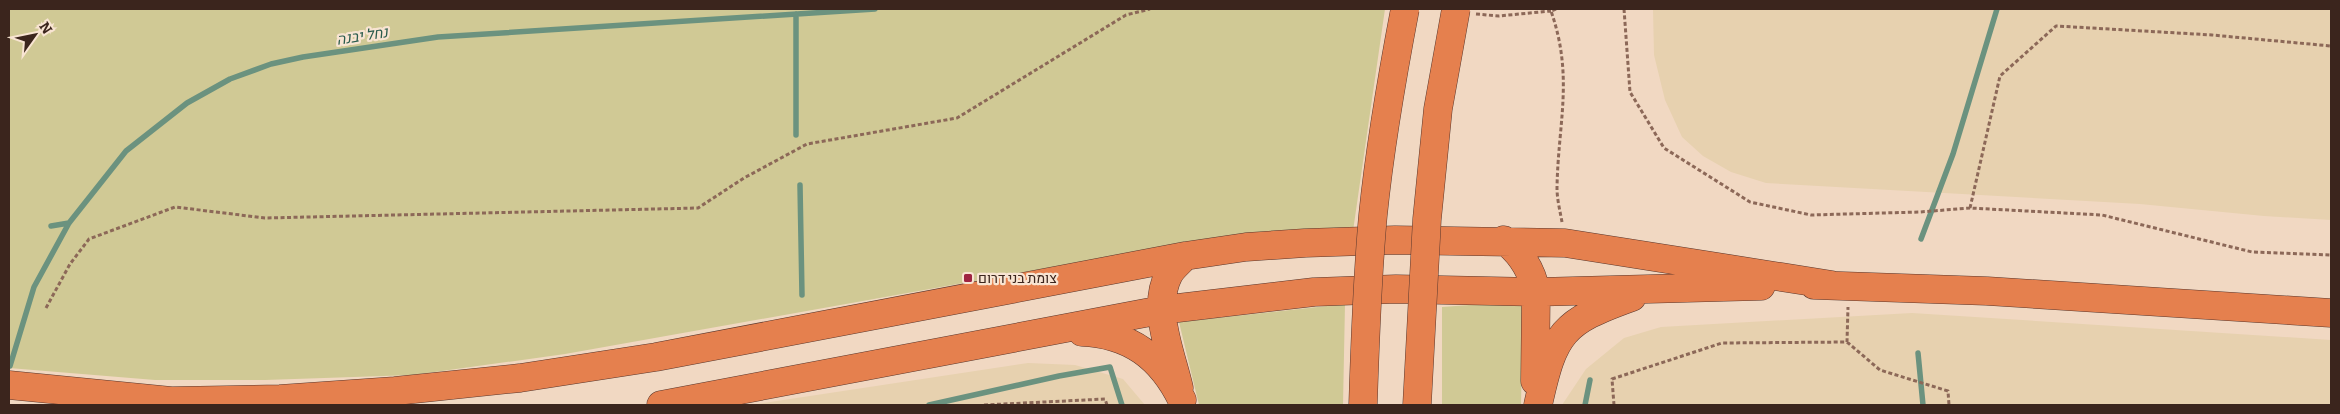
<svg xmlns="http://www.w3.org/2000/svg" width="2340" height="414" font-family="Bitter,Heebo,serif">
	<rect width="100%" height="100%" fill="#f1d8c2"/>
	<path fill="#e7d1af" d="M1653,9h678v211l-67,-4 -124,-12 -374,-21 -35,-11 -28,-16 -21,-19 -17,-37 -11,-45z
		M1912,313l419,27v65h-769l24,-36 38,-31 37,-11z
		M1028,363l47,2 48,14 22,26h-394z"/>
	<path fill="#d0c995" d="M9,9h1376l-32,222 -294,35 -494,88 -152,21 -148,5h-110l-146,-12z
		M1523,301l-2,104h-79v-98z
		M1345,304l-2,101h-144l-20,-83z"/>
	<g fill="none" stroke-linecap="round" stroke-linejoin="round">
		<path stroke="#6b927f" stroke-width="5.5" d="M796,135v-121
			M800,185l2,110
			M51,226l18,-3
			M1921,239l32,-85 44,-145
			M1918,353l5,52
			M10,366l24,-79 35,-64 57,-72 61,-48 43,-24 41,-15 32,-7 135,-20 437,-28
			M929,405l130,-29 51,-9 12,38
			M1585,405l5,-25"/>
		<g stroke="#5a372d" stroke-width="29">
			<path id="highway" d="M1504,240c18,14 28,30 32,52l-1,89
				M1814,285l173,6 344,22
				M1082,332c48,2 79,25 100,68
				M9,385l162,16 109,-2 115,-8 125,-13 136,-21 529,-101 61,-9 59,-4 90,-3 170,3 267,42
				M1179,388c-8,-35 -28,-80 -10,-114 4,-7 11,-12 16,-18
				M661,405l500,-95 153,-18 82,-3 140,3 225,-6
				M1538,405c16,-73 24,-83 94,-108"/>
		</g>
		<path stroke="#8c6858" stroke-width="3" stroke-dasharray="4 2.5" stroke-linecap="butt" d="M1556,9l-5,2c23,66 7,112 6,177 0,11 3,23 5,34
			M1624,9l6,83 34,56 86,54 61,13 109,-3 50,-4 132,7 150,37 79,3
			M1476,14l23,2 52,-5
			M1970,208l30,-132 56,-50 156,9 119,11
			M46,308l24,-44 19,-25 86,-32 90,11 433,-10 46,-30 63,-34 150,-26 169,-103 24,-6
			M1847,342l33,28 68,21 1,14
			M984,405l121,-6 2,6
			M1614,405l-2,-26 110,-36 125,-1 1,-35"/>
		<use href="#highway" stroke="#e5804e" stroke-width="28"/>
		<g stroke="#5a372d" stroke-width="29" stroke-linecap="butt">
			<path id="highway-bridge" d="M1363,405c2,-63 4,-126 10,-190 7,-69 19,-138 32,-206
				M1417,405l10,-186 11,-110 18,-100"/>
		</g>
		<use href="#highway-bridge" stroke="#e5804e" stroke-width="28"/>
	</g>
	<rect fill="#9f2441" stroke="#f8e4d2" stroke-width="2" x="963" y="273" width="10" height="10" rx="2.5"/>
	<g text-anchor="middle" stroke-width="4.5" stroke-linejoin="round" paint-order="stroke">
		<g font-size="14" fill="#3b251d" stroke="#f8e4d2" text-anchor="start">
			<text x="978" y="283">צומת בני דרום</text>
		</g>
		<g font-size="15" font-style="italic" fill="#2b5c4d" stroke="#f8e4d2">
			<text transform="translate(362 36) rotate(-9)" y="5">נחל יבנה</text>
		</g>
	</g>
	<rect width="2340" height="414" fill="none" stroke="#3b251d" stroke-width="20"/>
	<g transform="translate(35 35) rotate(57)" stroke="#f8e4d2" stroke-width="4" paint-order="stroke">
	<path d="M0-4L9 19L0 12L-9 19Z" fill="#3b251d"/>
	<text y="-8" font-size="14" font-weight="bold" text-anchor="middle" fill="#3b251d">N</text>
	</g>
</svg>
